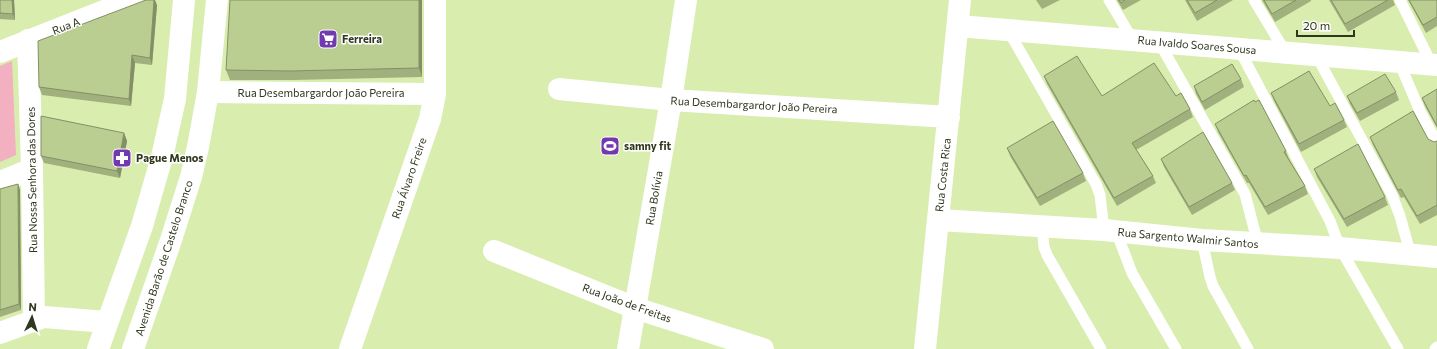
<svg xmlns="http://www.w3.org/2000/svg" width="1437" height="349" font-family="Commissioner,sans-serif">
	<rect width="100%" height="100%" fill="#d9edaf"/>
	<path fill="#f2b0c0" d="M12,61l4,94 -16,7v-96z"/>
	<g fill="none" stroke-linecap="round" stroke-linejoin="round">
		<path stroke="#fff" stroke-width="11" d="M1109,0l24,40
			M1254,0l32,53
			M1400,0l32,65
			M1008,30l88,154 4,11 4,35
			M1159,42l86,152 13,50
			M1239,49l91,172 10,27 58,101
			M1316,55l76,140 8,21 11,40
			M1399,62l21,49 17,32
			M1042,226l2,21 3,8 54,94
			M1116,231l16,42 44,76
			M1202,240l8,37 3,9 35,63
			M1435,349l2,-2"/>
		<path stroke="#fff" stroke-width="22" d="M958,26l479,39
			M28,40l4,129 2,151
			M0,52l132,-52
			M559,89l112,11 278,17
			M208,92l227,2
			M0,182l32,-13
			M939,220l165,10 98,10 138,8 97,9
			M494,251l141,57 128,41
			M0,333l44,-16 63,5
			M350,349l80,-230 5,-25v-94
			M628,349l43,-249 15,-100
			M925,349l35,-349"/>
		<path stroke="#fff" stroke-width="22" d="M98,349l44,-123 20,-69 13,-58 9,-99
			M133,349l38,-109 20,-63 7,-30 10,-55 9,-92"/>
	</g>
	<path fill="#a1b17d" d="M0,0h14l1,20 -15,-1z
		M422,0v77l-128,3h-64l-4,-10z
		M1036,0h24l-18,9z
		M1117,0h24l-18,10z
		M1185,0h48l-36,21z
		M1262,0h49v1l-36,21z
		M1329,0h64l2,5 -47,27z
		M1408,0h29v26l-11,7z
		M157,5l-5,60 -17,-2 -4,43 -89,-11 -3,-8z
		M1044,76l58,20h74l14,13 3,8 -57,33 17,26 3,7 -39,23 -70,-122z
		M1241,79l3,8 -39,23 -9,-16 -2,-8z
		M1437,89v39l-12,-22 -3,-8z
		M1396,92l3,8 -39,21 -10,-17 -3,-8z
		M1271,93l59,13 14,14 3,7 -46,25 -27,-51z
		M1215,124l71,27 3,8 16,27 3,8 -40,21 -19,-32h-2l-29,-51z
		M124,133l3,8 -7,37 -76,-15 -3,-7z
		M1370,137l58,2 6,3 3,-1v74l-17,9 -16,-27 -3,1 -28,-53z
		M1007,148l76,25 3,8 -46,25 -30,-50z
		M1161,159l71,24 3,7 -43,25 -28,-48z
		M1314,169l71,28 3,8 -41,22 -30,-50z
		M18,184l2,6 1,120 -21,7v-128z"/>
	<path fill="#839066" d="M12,0h2l1,20 -2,-6z
		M154,0h1l2,5 -5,60 -2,-7z
		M419,0h3v77l-3,-9z
		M132,55l3,8 -4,43 -2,-7z
		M124,133l3,8 -7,37 -3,-7z
		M18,184l2,6 1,120 -2,-6z"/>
	<path fill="#bbce91" stroke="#839066" d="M0,0h12l1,14 -13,-1z
		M146,0h8l-4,58 -18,-3 -3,44 -90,-12 -1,-46z
		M230,0h189v68l-129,3 -64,-1z
		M1119,0h6l-4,3z
		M1187,0h30l-22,13z
		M1264,0h32l-24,14z
		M1331,0h57l-43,24z
		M1409,0h28v17l-14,8z
		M1077,56l25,40 52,-33 22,33 5,-3 9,16 -58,34 21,33 -39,22 -70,-122z
		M1232,64l9,15 -39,23 -8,-16z
		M1309,71l21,35 5,-3 9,17 -45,24 -28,-51z
		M1385,74l11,18 -39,21 -10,-17z
		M1437,89v37l-15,-28z
		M1254,100l1,2 4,-2 27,51 -2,1 21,34 -40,21 -19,-32 -2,1 -29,-52z
		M1413,111l15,28 6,3 3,-1v64l-20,11 -16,-27 -3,1 -28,-53z
		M41,116l83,17 -7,38 -76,-15z
		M1053,121l30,52 -46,25 -30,-50z
		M1203,132l29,51 -43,24 -28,-48z
		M1358,144l27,53 -41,22 -30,-50z
		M18,184l1,120 -19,6v-121z"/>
	<defs>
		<g id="supermarket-square" transform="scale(1)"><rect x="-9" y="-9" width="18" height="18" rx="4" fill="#733ab0" stroke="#fff"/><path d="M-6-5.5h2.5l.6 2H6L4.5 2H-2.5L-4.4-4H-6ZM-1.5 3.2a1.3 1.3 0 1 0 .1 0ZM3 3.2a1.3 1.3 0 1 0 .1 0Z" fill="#fff"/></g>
		<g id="stadium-square" transform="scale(1)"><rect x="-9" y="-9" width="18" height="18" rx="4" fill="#733ab0" stroke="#fff"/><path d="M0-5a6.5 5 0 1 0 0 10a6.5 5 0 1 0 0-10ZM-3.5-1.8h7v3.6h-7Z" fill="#fff"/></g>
		<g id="pharmacy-square" transform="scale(1)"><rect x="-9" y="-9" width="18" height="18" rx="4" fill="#733ab0" stroke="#fff"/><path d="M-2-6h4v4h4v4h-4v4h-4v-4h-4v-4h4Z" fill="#fff"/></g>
	</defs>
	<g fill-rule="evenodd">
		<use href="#supermarket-square" x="328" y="39"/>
		<use href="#stadium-square" x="610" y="146"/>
		<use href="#pharmacy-square" x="122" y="158"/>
	</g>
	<g text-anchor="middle" stroke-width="3" stroke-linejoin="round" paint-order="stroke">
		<g font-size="11" fill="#2f371e" stroke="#fff">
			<text transform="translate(66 26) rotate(-21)" y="4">Rua A</text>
			<text transform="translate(1197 45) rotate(5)" y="4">Rua Ivaldo Soares Sousa</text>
			<text x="321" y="97">Rua Desembargardor João Pereira</text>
			<text transform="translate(754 105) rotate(3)" y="4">Rua Desembargardor João Pereira</text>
			<text transform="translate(943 175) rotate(-84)" y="4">Rua Costa Rica</text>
			<text transform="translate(409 178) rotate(-71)" y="4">Rua Álvaro Freire</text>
			<text transform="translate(32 180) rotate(-91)" y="4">Rua Nossa Senhora das Dores</text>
			<text transform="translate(654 198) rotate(-80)" y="4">Rua Bolívia</text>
			<text transform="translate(1188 238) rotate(5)" y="4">Rua Sargento Walmir Santos</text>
			<text transform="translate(164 258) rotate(-72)" y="4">Avenida Barão de Castelo Branco</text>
			<text transform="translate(627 303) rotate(20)" y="4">Rua João de Freitas</text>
		</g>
		<g font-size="11" font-weight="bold" fill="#2f371e" stroke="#fff" text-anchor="start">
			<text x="342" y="43">Ferreira</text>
			<text x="624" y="150">samny fit</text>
			<text x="136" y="162">Pague Menos</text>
		</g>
	</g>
	<g transform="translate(32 317) rotate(4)" stroke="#ffffff" stroke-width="3" paint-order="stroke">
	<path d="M0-3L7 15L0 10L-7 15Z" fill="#2f371e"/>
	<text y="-6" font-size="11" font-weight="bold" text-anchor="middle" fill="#2f371e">N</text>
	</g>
	<path d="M1297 30v6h57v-6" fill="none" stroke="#2f371e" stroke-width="2"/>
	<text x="1303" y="30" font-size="12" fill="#2f371e" stroke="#ffffff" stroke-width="3" paint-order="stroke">20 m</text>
</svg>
